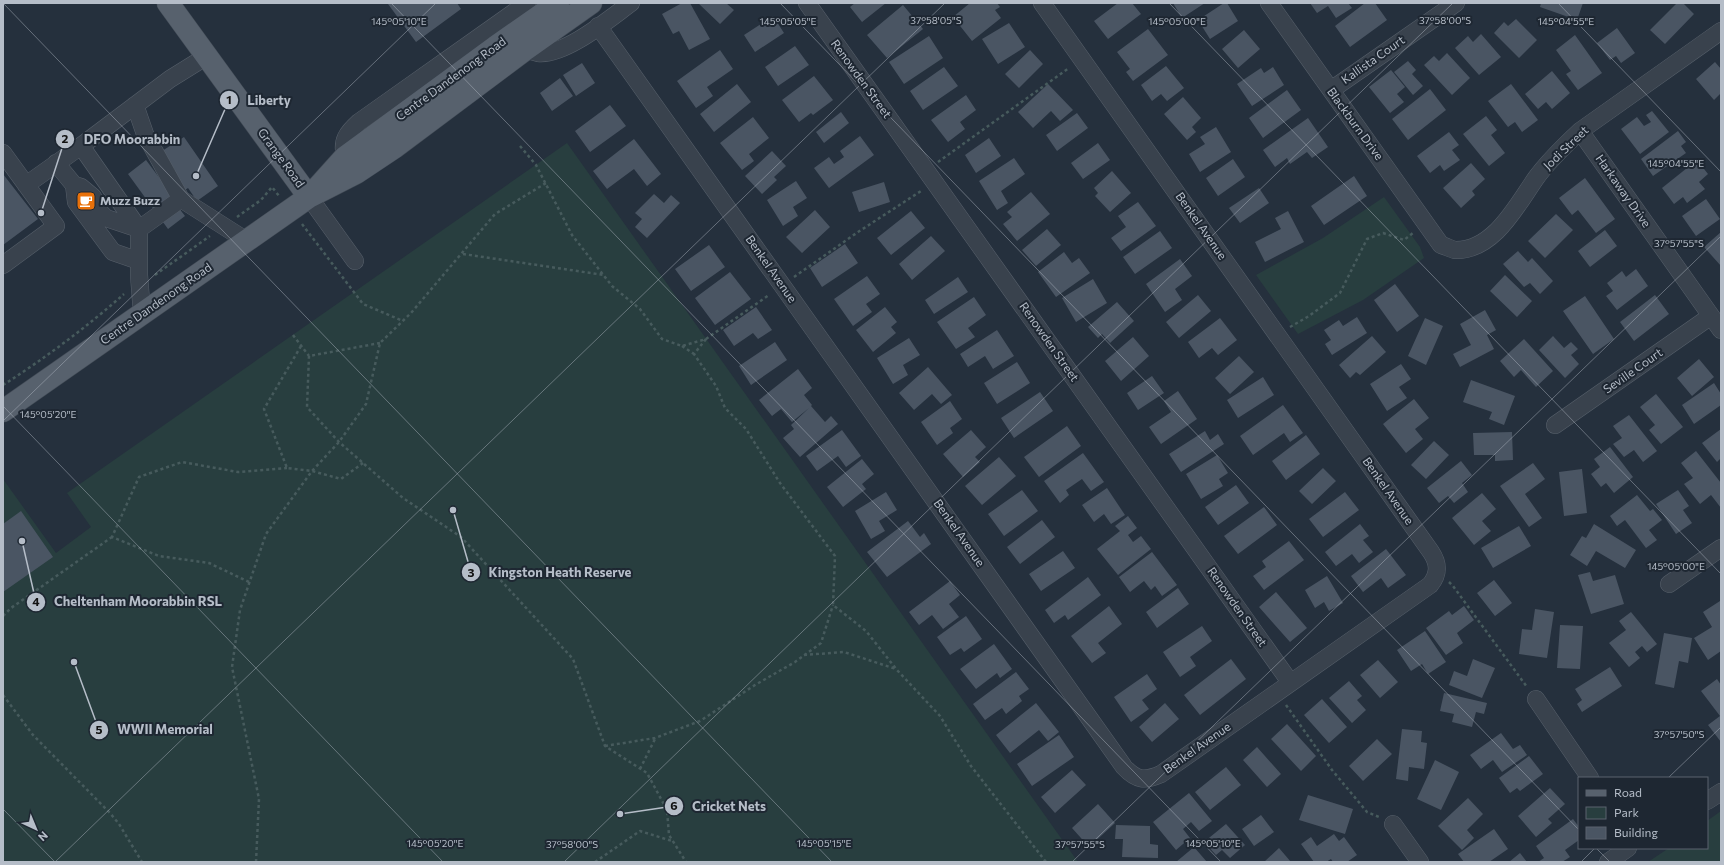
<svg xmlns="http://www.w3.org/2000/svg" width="1724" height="865" font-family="Commissioner,sans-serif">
	<rect width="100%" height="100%" fill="#25303d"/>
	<path fill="#283e3f" d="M567,143l511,719h-1075v-383l53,74 35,-26 -24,-34z
		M1384,197l36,50 4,11 -61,42 -65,34 -42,-59 67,-37z
		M1721,811v51h-73l21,-14h38v-27z"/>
	<path fill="#4a5563" d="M389,3h68l4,6 -45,33 -28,-38z
		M682,3h8l20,36 -21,11 -10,-19 -6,3 -11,-20z
		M698,3h28l8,7 -14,14z
		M855,3h31l-24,19 -12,-15z
		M970,3h27l3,4 -5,3 6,8 -29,23 -19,-24z
		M1118,3h14l9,11 -33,25 -14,-18z
		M1173,3h32l-23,15z
		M1224,3h3l11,18 -28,18 -12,-19z
		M1310,3h38l4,5 -16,10 -8,-12 -11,7z
		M1365,3h10l12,17 -37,27 -15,-21z
		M1541,3h42l-6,17 -37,-13z
		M1677,3h6l11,11 -29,30 -15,-14z
		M903,5l20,24 -36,29 -20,-23z
		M773,16l11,17 -29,19 -11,-17z
		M1516,19l21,21 -18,18 -25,-25 10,-11 4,4z
		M1009,23l16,24 -27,17 -16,-25z
		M1617,28l18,25 -14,10 -5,-7 -6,4 -13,-17z
		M1148,29l20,26 -35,26 -7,-9 4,-3 -13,-17z
		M1244,30l16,19 -22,19 -16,-19z
		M1481,34l20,23 -22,18 -24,-27 13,-12 5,6z
		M1575,35l27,38 -24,17 -12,-16 5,-3 -15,-21z
		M929,36l14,22 -39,26 -15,-22z
		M795,46l14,19 -31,21 -13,-19z
		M720,50l13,19 -26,18 6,9 -17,12 -19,-27z
		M1030,50l13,14 -24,24 -14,-14z
		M1447,53l23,25 -18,17 -28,-30 10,-9 5,5z
		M1408,61l8,9 -4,4 11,12 -10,9 -19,-23z
		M1715,62l6,7v24l-7,7 -18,-21z
		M582,63l13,20 -19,13 -13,-21z
		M1166,66l18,22 -17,13 -6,-7 -9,7 -11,-16z
		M944,67l14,19 -35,24 -13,-19z
		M1273,67l11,18 -32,21 -15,-22 24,-16 3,5z
		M1391,70l14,17 -8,7 7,8 -14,11 -21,-26z
		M1552,71l18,22 -18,16 -6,-7 -8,7 -13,-15z
		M814,76l19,24 -20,15 -2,-2 -12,9 -17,-22z
		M560,78l13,18 -21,15 -12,-18z
		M737,84l14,18 -37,30 -14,-18z
		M1048,84l25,26 -13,11 -9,-10 -18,17 -15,-16z
		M1511,84l27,36 -16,12 -7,-10 -7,5 -20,-26z
		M1430,89l16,21 -38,30 -16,-21z
		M1287,90l14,20 -38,28 -14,-20z
		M966,95l10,15 -16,12 5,7 -17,13 -17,-22z
		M1183,97l18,21 -9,9 4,5 -9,8 -23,-26z
		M610,105l16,21 -36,26 -15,-21z
		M1652,111l17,21 -29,22 -19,-25 16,-12 7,9 7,-4 -5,-7z
		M841,112l8,11 -25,20 -8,-11z
		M1077,113l11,15 -31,23 -11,-16z
		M1486,116l11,14 -6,5 14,18 -16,13 -26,-32z
		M753,117l16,21 -20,16 5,7 -12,9 -22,-27z
		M1308,118l20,29 -16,11 -5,-6 -17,12 -3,-6 -12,9 -12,-17z
		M1216,127l15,25 -31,20 -11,-18 16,-10 -5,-7z
		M1678,131l8,11 -5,4 5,7 -33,23 -12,-17z
		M1449,132l10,13 -7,5 8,10 -16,11 -4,-6 -10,8 -13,-17z
		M860,136l14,19 -45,33 -15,-20 15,-11 5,7 10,-7 -4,-6z
		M184,137l34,49 -21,15 -9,-13 -16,11 13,17 -17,13 -40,-55 18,-14 15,20 14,-10 -13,-19z
		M989,138l12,18 -25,17 -11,-18z
		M634,139l27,35 -14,12 -13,-17 -27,20 -14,-18z
		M1098,143l12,17 -27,19 -12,-16z
		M772,151l14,15 -12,11 3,3 -15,14 -17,-18z
		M1014,158l11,16 -24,17 7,12 -11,7 -18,-29z
		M1233,159l12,18 -27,19 -12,-18z
		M1697,160l11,14 -9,8 6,7 -18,14 -4,-6 -9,7 -12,-16z
		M1471,163l14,16 -13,12 3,4 -14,13 -18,-20z
		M1112,171l19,22 -21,19 -15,-16 3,-3 -4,-5z
		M3,174l35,45 -35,26z
		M1354,176l13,20 -43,29 -13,-19z
		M1585,178l30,41 -19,14 -18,-23 -6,5 -13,-17z
		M796,181l11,17 -14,9 5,9 -15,10 -16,-26z
		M884,182l6,20 -31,10 -7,-20z
		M1259,188l10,15 -29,20 -11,-15z
		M1031,192l19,22 -33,27 -14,-17 9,-7 -5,-5z
		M654,194l10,9 7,-8 9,8 -33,35 -12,-11 7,-8 -7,-6z
		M1706,199l14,20 -24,17 -14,-20z
		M1138,202l18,24 -35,25 -10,-13 15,-11 -8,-11z
		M815,210l15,17 -28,26 -16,-16z
		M911,211l14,17 -34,27 -14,-17z
		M1288,211l16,31 -39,20 -10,-20 26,-13 -6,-11z
		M1556,214l17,16 -28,28 -17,-17z
		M1047,229l14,16 -25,21 -14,-16z
		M1605,230l12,16 -27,21 -12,-16z
		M1160,231l12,17 -37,26 -12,-17z
		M1721,232v34l-17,-19z
		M931,236l14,15 -33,29 -13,-16z
		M845,244l13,19 -36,24 -12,-19z
		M709,245l16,22 -34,24 -16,-22z
		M1518,251l10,11 4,-4 21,23 -13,13 -10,-11 -6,4 -21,-23z
		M1064,252l8,11 7,-5 11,15 -34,24 -18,-25z
		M1180,259l12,17 -17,13 7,11 -17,12 -19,-28z
		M1636,269l12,17 -31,24 -11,-14 7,-5 -6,-8 15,-12 4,6z
		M730,272l21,27 -36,26 -20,-27z
		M1505,275l27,26 -15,16 -27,-26z
		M867,276l13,18 -14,10 6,8 -19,14 -19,-27z
		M958,277l10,15 -34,22 -9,-14z
		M1093,279l14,24 -31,19 -14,-24z
		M1395,284l24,32 -22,16 -23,-32z
		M1198,295l13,16 -32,27 -13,-16z
		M1655,295l14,19 -35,27 -14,-19z
		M1585,296l29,43 -21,15 -30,-43z
		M974,297l12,18 -18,13 7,9 -19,12 -19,-27z
		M1117,302l17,19 -24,22 -8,-9 -4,4 -10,-11z
		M756,307l16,23 -14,9 -5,-6 -19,13 -11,-16z
		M885,307l12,15 -6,5 5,6 -23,19 -17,-22z
		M1485,310l11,20 -9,5 7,14 -34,18 -7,-13 18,-9 -11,-21z
		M1357,317l10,16 -35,22 -7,-11 6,-4 -7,-10 15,-10 4,6z
		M1220,318l17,22 -19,15 -6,-7 -13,10 -11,-16z
		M1425,318l18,8 -17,39 -18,-9z
		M997,330l17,26 -21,13 -8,-13 -17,11 -8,-13z
		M1372,336l14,16 -26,23 -4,-3 -6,6 -11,-13z
		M1553,336l11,12 7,-6 7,7 -7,6 8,9 -14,14 -26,-28z
		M1133,337l16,19 -28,25 -16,-20z
		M909,338l11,17 -17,10 5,10 -15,9 -16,-26z
		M1524,339l29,32 -17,16 -15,-17 -7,7 -14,-16z
		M775,342l12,18 -36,25 -12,-19z
		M1239,356l15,16 -24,22 -15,-16z
		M1699,359l15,18 -22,19 -15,-18z
		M1017,362l13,21 -33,21 -13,-21z
		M1401,364l10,15 -12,8 8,11 -20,13 -17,-27z
		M928,367l24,28 -11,9 -9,-10 -18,16 -15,-17z
		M798,369l14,19 -8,7 8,10 -1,1 14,16 6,-6 7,8 -38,33 -17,-19 11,-9 -3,-4 18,-17 -17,14 -11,-13 -9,7 -13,-16z
		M1152,376l12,17 -26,17 -11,-17z
		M1263,377l11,18 -36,23 -11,-18z
		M1471,380l44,16 -11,29 -15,-6 3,-7 -29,-10z
		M1714,383l7,11v11l-27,19 -12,-19z
		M1178,391l19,28 -36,25 -12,-17 22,-15 -7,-11z
		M1040,392l13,19 -39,27 -13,-20z
		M1656,394l27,33 -22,17 -12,-14 6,-5 -15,-18z
		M1414,399l15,19 -14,11 8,10 -17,14 -23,-29z
		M950,401l12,18 -12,9 3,5 -16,12 -16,-23z
		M1283,405l20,28 -13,9 -6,-9 -31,22 -13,-19z
		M1629,415l28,36 -14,11 -9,-12 -10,7 -11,-13 9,-6 -9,-12z
		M1067,426l14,20 -42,31 -15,-20z
		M1721,429v29l-4,4 -15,-19z
		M842,430l19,26 -15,11 -8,-11 -21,15 -11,-15z
		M971,430l15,17 -11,10 5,5 -17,15 -20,-23z
		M1205,431l5,9 8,-6 6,10 -43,28 -12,-18z
		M1512,432l1,28 -18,1v-6h-21l-1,-22z
		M1306,435l14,19 -34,26 -14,-19z
		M1434,441l15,14 -23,24 -15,-14z
		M1610,447l23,30 -19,16 -8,-10 -5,4 -10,-13 9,-7 -6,-8z
		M1696,451l25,32v25l-10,-13 -11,9 -16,-20 9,-6 -12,-15z
		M1083,453l21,29 -13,9 -9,-12 -16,11 3,5 -9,8 -16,-22z
		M1217,455l11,18 -9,6 4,7 -22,13 -15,-25z
		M999,457l17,19 -34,29 -17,-19z
		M862,459l12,15 -12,10 4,5 -23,18 -16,-20z
		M1461,461l11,14 -10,8 6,9 -14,11 -6,-7 -9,7 -12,-15z
		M1533,463l12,16 -20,15 17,24 -13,9 -29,-41z
		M1323,468l13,13 -24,23 -13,-13z
		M1582,469l5,44 -23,3 -5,-44z
		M1236,485l13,18 -31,22 -13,-18z
		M1107,488l18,27 -14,9 -7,-10 -10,8 -12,-17z
		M1022,490l16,21 -34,25 -16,-22z
		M1678,490l11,16 -6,4 9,13 -16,11 -20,-30z
		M886,492l11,18 -18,11 6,10 -14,8 -16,-28z
		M1345,492l14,18 -36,27 -14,-18z
		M1482,493l14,16 -14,12 9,10 -17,14 -22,-27z
		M1637,495l13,16 3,-2 9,11 -13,10 8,10 -11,8 -21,-28 -8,6 -7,-10z
		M1264,507l13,18 -39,29 -14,-18z
		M21,511l32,46 -50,35v-68z
		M1128,516l9,12 -9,7 5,7 8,-6 10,13 -33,26 -21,-26 23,-18 -5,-5z
		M1042,520l13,17 -35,27 -13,-17z
		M908,521l12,16 4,-4 7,11 -44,33 -20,-25z
		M1360,524l9,12 -6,4 10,12 -14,11 -7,-9 -16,12 -11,-14z
		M1594,524l42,26 -11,18 -29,-17 -9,15 -17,-11 12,-19 4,2z
		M1519,526l12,20 -38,22 -12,-20z
		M1289,541l15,19 -40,30 -11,-14 13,-9 -4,-6z
		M1386,549l20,26 -18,13 -7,-10 -18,14 -12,-16z
		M1063,551l12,17 -34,23 -12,-17z
		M1152,552l25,33 -15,11 -7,-10 -4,4 -7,-9 -14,11 -11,-15z
		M1590,572l3,9 22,-6 9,29 -33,10 -13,-39z
		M1327,576l16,27 -14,8 -5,-9 -9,6 -10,-18z
		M1088,577l13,18 -33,25 -3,-5 -11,8 -9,-13z
		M1494,580l18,23 -17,13 -18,-23z
		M950,581l10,14 -11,9 10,13 -16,12 -11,-14 -13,10 -10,-13z
		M1178,588l11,16 -32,24 -11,-16z
		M1276,592l31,36 -17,14 -31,-35z
		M1720,601l1,2v48l-13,9 -14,-22 18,-11 -9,-15z
		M1109,606l13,18 -24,19 8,10 -14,10 -21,-27z
		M1464,606l10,14 -17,13 6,10 -17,12 -20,-27 23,-17 3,4z
		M1535,609l19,3 -7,46 -28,-4 3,-25 10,1z
		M1631,612l26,32 -10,8 -5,-6 -7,6 5,6 -11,9 -20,-24 17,-13 -7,-9z
		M966,616l16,23 -18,13 -3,-4 -11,7 -13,-18z
		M1560,625l23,1 -3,43 -23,-1z
		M1202,626l10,15 -22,16 6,9 -16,11 -17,-25z
		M1425,631l21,31 -18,12 -6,-10 -11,7 -14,-21z
		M1664,633l28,5 -4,25 -9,-2 -5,27 -19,-4z
		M994,644l18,25 -12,9 -3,-5 -21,16 -16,-20z
		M1231,659l15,20 -46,36 -16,-20z
		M1473,659l22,9 -13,30 -33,-13 5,-14 13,5z
		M1378,660l20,22 -18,16 -20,-23z
		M1610,667l12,19 -40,26 -5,-8 5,-4 -7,-11z
		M1016,672l13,17 -10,7 3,5 -16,13 -4,-6 -17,12 -12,-16z
		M1147,674l10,15 -15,11 7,9 -18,13 -17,-25z
		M1717,679l4,6v57l-13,-17 12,-9 -19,-25z
		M1349,681l13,15 -5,4 9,10 -14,13 -23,-25z
		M1444,693l43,10 -3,11 -8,-2 -4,15 -20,-5 2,-8 -14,-3z
		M1322,699l25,28 -18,16 -25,-28z
		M1036,703l23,29 -11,9 -9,-11 -29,23 -14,-18z
		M1165,703l14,16 -27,23 -13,-15z
		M1287,724l29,32 -15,15 -30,-32z
		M1402,729l20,2 -1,11 6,1 -3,26 -15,-2 -1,14 -12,-2z
		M1501,733l12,16 7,-4 7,10 -25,17 -9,-12 -12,9 -11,-14z
		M1059,735l15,22 -42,29 -15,-22z
		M1377,739l15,15 -29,27 -14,-15z
		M1257,747l24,27 -14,13 -24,-27z
		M1529,756l14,18 -23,17 -3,-3 -7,5 -11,-15z
		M1435,760l24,12 -18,38 -24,-11z
		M1226,767l15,18 -31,25 -15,-18z
		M1072,770l14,15 -31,28 -14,-16z
		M1550,788l15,16 -17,15 4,4 -16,14 -18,-21z
		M1189,793l23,28 -13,10 -8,-9 -8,7 7,9 -14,12 -23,-28z
		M1308,795l45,14 -8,25 -46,-14z
		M1468,798l15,16 -16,16 7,8 -12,12 -24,-24z
		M1098,804l17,19 -26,24 -17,-19z
		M1261,815l13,17 -20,14 -12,-17z
		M1573,819l6,8v13l-14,10 5,7 -8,5h-24l6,-4 -8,-12z
		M1226,824l19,21 -15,13 -8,-8 -6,5 -12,-13z
		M1116,825l34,1v18l8,1v13l-36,-1 1,-18h-8z
		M1494,829l14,20 -19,13h-25l-6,-8z
		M1334,834l5,7 5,-4 13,18 -10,7h-14l-2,-3 -5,3h-12l-13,-18 10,-7 6,9z
		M1194,847l13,15h-31z
		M1279,848l12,14h-27z
		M1520,853l7,9h-18z"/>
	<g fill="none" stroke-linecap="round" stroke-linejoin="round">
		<g stroke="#57606b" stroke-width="18">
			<path id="minor" d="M807,3l483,679
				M1269,3l172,242c4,1 10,4 14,5 39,1 62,-45 81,-72 13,-18 29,-33 44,-47l141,-100
				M598,26l526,741c13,14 21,14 37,7l269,-189c9,-11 9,-21 1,-33l-389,-549
				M526,49c4,2 8,3 12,4 27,3 71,-34 93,-50
				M1331,90l125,-87
				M135,105l10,29 36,65 66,42
				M1580,131l141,199
				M81,146l89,-67 37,-23
				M3,153l53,73 -53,39
				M345,157c-4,-17 2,-24 14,-35l168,-119
				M56,163l18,22 2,17 37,50 26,9
				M26,185l55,-39 58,83v46l3,39
				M74,185l7,2 12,10 7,15 6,6 33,11
				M309,197l46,64
				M139,229l42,-30
				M1555,425l156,-109
				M1669,584l52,-36
				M1536,699l54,79
				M1707,801l14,-9
				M1393,824l27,38
				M1608,862l20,-14"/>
		</g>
		<g stroke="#424b56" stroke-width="23">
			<path id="major" d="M168,3l141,194
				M318,187l27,-30 150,-110 63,-44
				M3,411l306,-214 47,-24 39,-26 131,-98 65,-46"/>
		</g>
		<path stroke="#475b5d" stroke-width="2.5" stroke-dasharray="3 3" stroke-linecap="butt" d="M520,146l16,19 36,70 40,51 28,23 22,30 20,7 24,-7 -12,15 22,32 9,22 21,21 34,54 55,73 -2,49 33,26 31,39 43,46 31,50 75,96
			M938,162l131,-94
			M237,217l24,-17 11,-13 7,9
			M302,224l61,80 40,17
			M463,254l141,21
			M155,275l55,-39
			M794,277l64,-45 63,-41
			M1290,327l19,-11 31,-23 27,-54 16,-6 21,7 9,-7
			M293,335l16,21
			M706,339l63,-44
			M380,343l-71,13 -2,51 32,35 64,56 58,39 112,122 32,87 42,27 20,37 2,25 17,27
			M301,346l-37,63 23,59 25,3 29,8 22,-16
			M682,346l12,8
			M3,385c41,-26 85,-59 121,-91
			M249,582l-40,-19 -50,-7 -47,-19 27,-60 43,-15 56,10 49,-4
			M1449,582l4,4 74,101
			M3,616l8,-8 101,-71
			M804,655l40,-3 52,17
			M3,695l30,40 77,78 9,11 23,38
			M1286,705l46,65 35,42 12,5
			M605,746l50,-8 45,-17 55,-36 40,-23 26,-19 12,-38
			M640,769l15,-30
			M256,862l3,-63 -27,-132 8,-57 26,-76 46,-63 27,-29 27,-38 14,-61 31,-30 84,-99 51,-31
			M595,862l45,-31 32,10"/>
		<use href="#minor" stroke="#39424d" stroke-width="17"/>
		<use href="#major" stroke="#57616d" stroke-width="22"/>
	</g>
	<path fill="none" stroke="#b5bdc8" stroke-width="1" stroke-opacity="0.45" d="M3,3l829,859M391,3l830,859M780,3l799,827M1169,3l552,571M1558,3l163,169M3,406l440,456M3,421l433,-418M1668,778l53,-51M3,809l52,53M1596,848l14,14M55,862l890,-859M564,862l889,-859M1072,862l649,-626M1581,862l14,-14"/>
	<defs>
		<g id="cafe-square" transform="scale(1)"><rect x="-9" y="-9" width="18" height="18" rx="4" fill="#e8710a" stroke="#1e2732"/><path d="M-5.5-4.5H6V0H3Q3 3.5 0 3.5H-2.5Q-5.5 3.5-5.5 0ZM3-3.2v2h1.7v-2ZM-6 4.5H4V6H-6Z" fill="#fff"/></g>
	</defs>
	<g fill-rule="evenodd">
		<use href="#cafe-square" x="86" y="201"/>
	</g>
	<g text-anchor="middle" stroke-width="4" stroke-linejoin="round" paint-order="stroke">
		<g font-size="12" fill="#b5bdc8" stroke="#1e2732">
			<text transform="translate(1373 60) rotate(-35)" y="4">Kallista Court</text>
			<text transform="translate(451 79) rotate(-36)" y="4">Centre Dandenong Road</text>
			<text transform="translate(861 79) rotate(54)" y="4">Renowden Street</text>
			<text transform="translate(1355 124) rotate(54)" y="4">Blackburn Drive</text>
			<text transform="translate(1566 148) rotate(-44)" y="4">Jodi Street</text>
			<text transform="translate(281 158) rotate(54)" y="4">Grange Road</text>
			<text transform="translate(1623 191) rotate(55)" y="4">Harkaway Drive</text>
			<text transform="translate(1201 226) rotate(55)" y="4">Benkel Avenue</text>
			<text transform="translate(771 269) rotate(55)" y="4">Benkel Avenue</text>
			<text transform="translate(156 304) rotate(-35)" y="4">Centre Dandenong Road</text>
			<text transform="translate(1049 342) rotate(55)" y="4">Renowden Street</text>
			<text transform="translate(1633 371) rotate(-35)" y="4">Seville Court</text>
			<text transform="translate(1388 491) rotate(55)" y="4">Benkel Avenue</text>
			<text transform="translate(959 533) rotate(55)" y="4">Benkel Avenue</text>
			<text transform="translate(1237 607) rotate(55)" y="4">Renowden Street</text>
			<text transform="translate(1197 748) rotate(-35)" y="4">Benkel Avenue</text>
		</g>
		<g font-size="12" font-weight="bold" fill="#b5bdc8" stroke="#1e2732" text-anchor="start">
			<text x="100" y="205">Muzz Buzz</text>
		</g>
	</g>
	<g font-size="10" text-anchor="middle" fill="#b5bdc8" stroke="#1e2732" stroke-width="4" stroke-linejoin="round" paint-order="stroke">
		<text x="936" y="24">37°58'05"S</text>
		<text x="1445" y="24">37°58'00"S</text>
		<text x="1566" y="25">145°04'55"E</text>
		<text x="399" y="25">145°05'10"E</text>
		<text x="788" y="25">145°05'05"E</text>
		<text x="1177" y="25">145°05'00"E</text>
		<text x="1676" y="167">145°04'55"E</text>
		<text x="1679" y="247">37°57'55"S</text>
		<text x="48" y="418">145°05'20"E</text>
		<text x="1676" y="570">145°05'00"E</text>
		<text x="1679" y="738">37°57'50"S</text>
		<text x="435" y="847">145°05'20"E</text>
		<text x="824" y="847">145°05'15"E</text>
		<text x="1213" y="847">145°05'10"E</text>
		<text x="572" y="848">37°58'00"S</text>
		<text x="1080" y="848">37°57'55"S</text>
	</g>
	<path fill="none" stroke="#b5bdc8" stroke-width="1.5" d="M196 176L229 100M41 213L65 139M453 510L471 572M22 541L36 602M74 662L99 730M620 814L674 806"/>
	<g fill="#b5bdc8" stroke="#1e2732" stroke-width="1.5">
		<circle cx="196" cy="176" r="4"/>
		<circle cx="41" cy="213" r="4"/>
		<circle cx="453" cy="510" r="4"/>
		<circle cx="22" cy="541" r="4"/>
		<circle cx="74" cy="662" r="4"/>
		<circle cx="620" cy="814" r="4"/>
		<circle cx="229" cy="100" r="10"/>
		<circle cx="65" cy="139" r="10"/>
		<circle cx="471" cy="572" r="10"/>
		<circle cx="36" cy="602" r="10"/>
		<circle cx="99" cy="730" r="10"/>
		<circle cx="674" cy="806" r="10"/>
	</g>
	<g font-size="12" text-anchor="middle" font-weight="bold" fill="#111">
		<text x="229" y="104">1</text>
		<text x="65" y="143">2</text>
		<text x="471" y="577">3</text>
		<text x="36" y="606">4</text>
		<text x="99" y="734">5</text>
		<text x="674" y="810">6</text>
	</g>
	<g font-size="13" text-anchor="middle" font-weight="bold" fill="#b5bdc8" stroke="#1e2732" stroke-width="4" stroke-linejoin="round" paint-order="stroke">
		<text x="269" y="105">Liberty</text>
		<text x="132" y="144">DFO Moorabbin</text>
		<text x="560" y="577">Kingston Heath Reserve</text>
		<text x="138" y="606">Cheltenham Moorabbin RSL</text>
		<text x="165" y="734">WWII Memorial</text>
		<text x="729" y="811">Cricket Nets</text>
	</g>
	<rect width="1724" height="865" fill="none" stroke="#b5bdc8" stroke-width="8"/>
	<rect x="1578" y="777" width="130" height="72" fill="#1e2732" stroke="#5a636e"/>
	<rect x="1586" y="790" width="20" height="6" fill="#57616d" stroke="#5a636e"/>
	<text x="1614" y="797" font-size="12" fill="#b5bdc8">Road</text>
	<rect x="1586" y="807" width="20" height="12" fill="#283e3f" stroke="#5a636e"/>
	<text x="1614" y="817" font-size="12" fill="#b5bdc8">Park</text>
	<rect x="1586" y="827" width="20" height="12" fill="#4a5563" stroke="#5a636e"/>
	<text x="1614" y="837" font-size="12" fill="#b5bdc8">Building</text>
	<g transform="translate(36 829) rotate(136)" stroke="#1e2732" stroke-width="3" paint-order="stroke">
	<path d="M0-3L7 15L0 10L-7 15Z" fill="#b5bdc8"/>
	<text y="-6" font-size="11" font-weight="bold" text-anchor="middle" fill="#b5bdc8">N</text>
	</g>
</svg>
